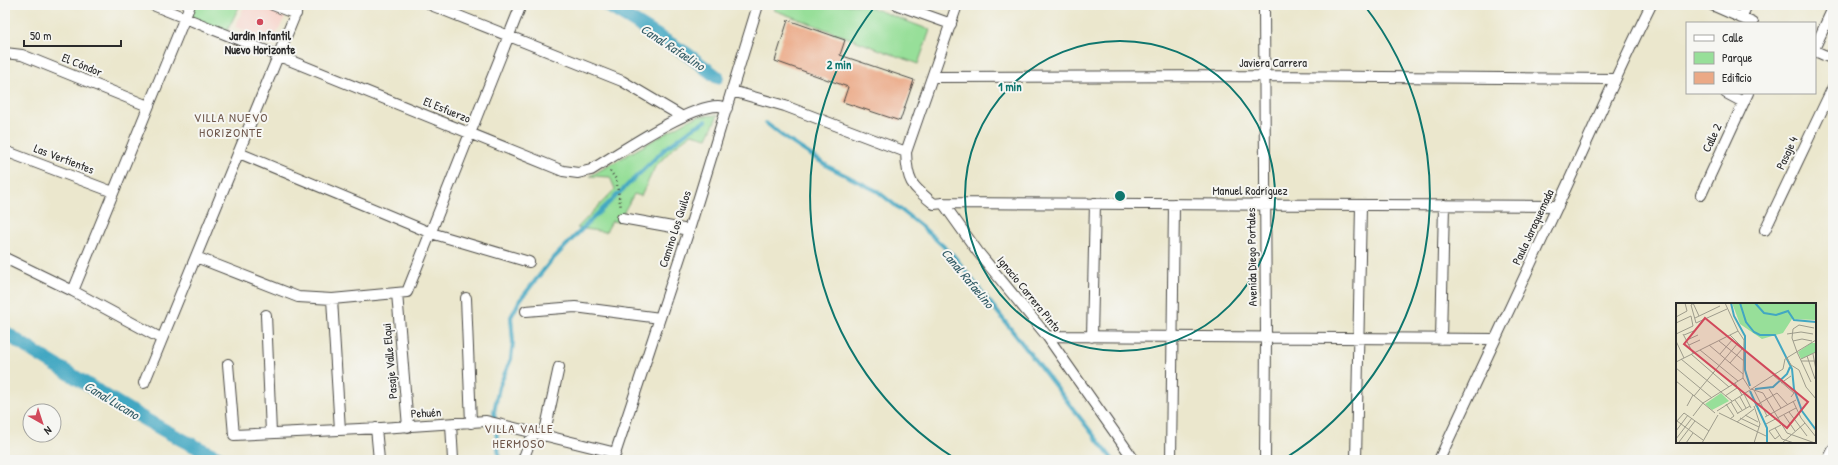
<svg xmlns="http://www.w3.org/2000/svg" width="1838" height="465" font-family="'Patrick Hand',sans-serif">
	<rect width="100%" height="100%" fill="#f6f6f2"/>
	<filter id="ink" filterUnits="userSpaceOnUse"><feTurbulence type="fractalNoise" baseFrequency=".025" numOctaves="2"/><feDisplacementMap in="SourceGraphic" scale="8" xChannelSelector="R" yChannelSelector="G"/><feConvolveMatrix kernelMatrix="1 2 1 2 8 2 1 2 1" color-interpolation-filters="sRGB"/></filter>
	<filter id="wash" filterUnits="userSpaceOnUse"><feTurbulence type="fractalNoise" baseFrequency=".012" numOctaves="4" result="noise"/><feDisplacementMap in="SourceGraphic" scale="16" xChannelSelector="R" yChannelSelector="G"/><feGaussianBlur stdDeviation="0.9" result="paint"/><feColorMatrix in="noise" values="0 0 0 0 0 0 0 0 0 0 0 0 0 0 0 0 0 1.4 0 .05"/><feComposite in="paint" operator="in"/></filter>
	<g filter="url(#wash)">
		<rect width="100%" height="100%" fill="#ebe7cd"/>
		<path fill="#f7d1c8" d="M245,5h12l28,12 -12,24 -38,-14z"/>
		<path fill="#97df99" stroke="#618562" d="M190,5h50l-15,30 -40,-17z
			M776,5h88l66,25 -12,34 -144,-54z
			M718,115l-11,23 -15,-4 -18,13 -19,20 -14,29 -7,-2 -16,28 -6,-1 -6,11 -29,-4 38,-39 -5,-12 -20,-1 101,-57 9,-3z"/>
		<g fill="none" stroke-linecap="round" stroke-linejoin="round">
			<path stroke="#42a7c2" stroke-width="4" d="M766,123l19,15 44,29 48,24 43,34 33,30 160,205
				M498,460l1,-4 -5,-44 5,-25 12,-28 2,-17 -2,-25 9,-17 30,-38 39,-40 77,-74 27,-20 13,-7"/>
			<path stroke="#42a7c2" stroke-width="14" d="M607,5l80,49 30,23
				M5,332c21,16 44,29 67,43 49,31 98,61 152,85"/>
		</g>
		<g id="blocks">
			<path fill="#eba986" d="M788,20l57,20 -5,15 74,25 -14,41 -57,-19 5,-15 -73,-26z"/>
		</g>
	</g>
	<g filter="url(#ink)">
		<use href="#blocks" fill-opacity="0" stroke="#484743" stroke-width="1"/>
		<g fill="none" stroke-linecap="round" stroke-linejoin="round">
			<g stroke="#484743" stroke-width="12">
				<path id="street" d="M153,5l410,166 15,2 13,-3c28,-17 97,-64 127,-64 3,0 6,2 9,2
					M273,5l23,9
					M431,5l191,76 59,35
					M898,5l53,19
					M1264,5l2,333 -1,122
					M1712,5l41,18
					M1741,18l6,-13
					M1815,47l18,-39
					M1815,51l18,8
					M5,53l17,2 126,51
					M932,77l332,-1 350,3
					M732,91l53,15 121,46c1,30 5,33 28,52l9,-1 35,49 69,84 87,124
					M1726,93l17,9
					M5,151l108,41
					M906,152l51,-147
					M239,153l192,80 98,29
					M1701,195l47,-102
					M943,203l615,3
					M622,218l67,12
					M1765,230l68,-143
					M196,257l102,40 34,2 75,-7 114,-287
					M5,258l68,33 89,48
					M73,291l117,-286
					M397,293l11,134
					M466,298l5,125
					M332,299l8,131
					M526,311l49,-4 85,11
					M266,315l5,118
					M1047,336l447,3
					M1092,337l3,-134
					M1441,339l3,-134
					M228,364l6,71 147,-7 105,-7 130,32
					M144,383l155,-378
					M451,424l2,36
					M376,428l3,32
					M544,436l15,-69
					M523,460l10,-27
					M613,460l76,-230 69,-225
					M1171,460l3,-256
					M1356,460l5,-255
					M1439,460c39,-85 80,-170 119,-255 31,-67 60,-134 93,-200
					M1828,460l5,-10"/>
			</g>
			<path stroke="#484743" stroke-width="2.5" stroke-dasharray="1 3" stroke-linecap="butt" d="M610,171l6,8 5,29"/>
			<use href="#street" stroke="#fff" stroke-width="10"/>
		</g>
	</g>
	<g fill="none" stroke="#0f766e" stroke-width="2">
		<circle cx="1120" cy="196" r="155"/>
		<path d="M956 459A310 310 0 0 1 876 5M1364 5A310 310 0 0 1 1284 459"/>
	</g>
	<circle fill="#d1495b" stroke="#f6f6f2" stroke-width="1.5" cx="260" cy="22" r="4"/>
	<g text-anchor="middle" stroke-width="4" stroke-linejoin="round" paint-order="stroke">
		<g font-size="12" font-weight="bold" fill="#2b2b2b" stroke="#f6f6f2">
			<text x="260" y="40">Jardín Infantil<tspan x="260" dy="14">Nuevo Horizonte</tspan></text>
		</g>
		<g font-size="12" fill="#2b2b2b" stroke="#f6f6f2">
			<text x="1273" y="67">Javiera Carrera</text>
			<text transform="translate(82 65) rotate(22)" y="4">El Cóndor</text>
			<text transform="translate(447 110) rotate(22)" y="4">El Esfuerzo</text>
			<text transform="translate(1712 138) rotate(-65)" y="4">Calle 2</text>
			<text transform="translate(1787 153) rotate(-65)" y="4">Pasaje 4</text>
			<text transform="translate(64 159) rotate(21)" y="4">Las Vertientes</text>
			<text x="1250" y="195">Manuel Rodríguez</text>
			<text transform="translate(1533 227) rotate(-65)" y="4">Paula Jaraquemada</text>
			<text transform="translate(675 229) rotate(-72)" y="4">Camino Los Quilos</text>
			<text transform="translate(1252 257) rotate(-91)" y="4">Avenida Diego Portales</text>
			<text transform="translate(1029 294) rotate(51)" y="4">Ignacio Carrera Pinto</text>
			<text transform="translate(390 361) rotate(-95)" y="4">Pasaje Valle Elqui</text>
			<text transform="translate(426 413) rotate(-3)" y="4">Pehuén</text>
		</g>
		<g font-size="13" font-style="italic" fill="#345d67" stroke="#f6f6f2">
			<text transform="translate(673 47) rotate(33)" y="5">Canal Rafaelino</text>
			<text transform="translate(968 278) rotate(50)" y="5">Canal Rafaelino</text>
			<text transform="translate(112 400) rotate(31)" y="5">Canal Lucano</text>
		</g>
		<g font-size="13" letter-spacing="1" fill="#6e574b" stroke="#f6f6f2">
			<text x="231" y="122">VILLA NUEVO<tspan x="231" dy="15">HORIZONTE</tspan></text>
			<text x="519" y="433">VILLA VALLE<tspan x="519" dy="15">HERMOSO</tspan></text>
		</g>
	</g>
	<g transform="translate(1676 303)">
		<rect width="140" height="140" fill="#ebe7cd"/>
		<path d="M56,0h84v17l-24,-1 -9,14 -21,6 -22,-15zM135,40h5v9l-15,7 -3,-7zM45,90l8,8 -17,9 -7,-6z" fill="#97df99"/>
		<path fill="none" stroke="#42a7c2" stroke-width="2" d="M55,0l3,13 11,20v34l5,16M64,0l6,19 8,10 6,3h15l17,34 2,20 8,22 14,19M79,0l9,10 12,2 12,-4 6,9 22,2M79,86l18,-2 14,-13 3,-7M74,88l17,37v15"/>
		<path fill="none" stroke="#9e9c8c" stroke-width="1" d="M17,0l6,13M18,0l-3,2 5,18 31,-14M0,14l11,-6 -2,-8M19,15l25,-12M0,20l15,-7 2,10 -17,8M62,28l6,9 -1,38 7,11M7,31l10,19M111,31l14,-2 12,2M8,32l12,-5M54,32l14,14M11,37l11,-5M0,38l8,17M43,38l25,20M117,38l9,-2 10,2M13,42l11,-5M33,42l34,29M24,47l38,31M121,49l-5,-14 1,-9 6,-4 15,3M121,49l14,30M15,51l38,33M44,51l13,-15M137,51l3,16M131,53l8,23M111,55l4,7 8,5 7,17 10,12M5,56l51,42M125,56l15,-7M125,58h15M0,59l62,-31 -13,-28M54,60l13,-15M0,65l36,30M97,72l21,18 -3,4M0,78l39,32M59,80l7,12M105,80l10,-7M75,86l12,4 24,40 28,10M93,86l12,19M78,87l13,26M68,91l7,14M18,93l44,-53M49,93l12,-8M64,94l6,11M59,97l7,10M117,98l8,17 15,19M55,99l7,12M50,101l8,12 -4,3M11,103l6,-11M78,103l6,18 -6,19M79,103l22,-13 11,12M41,108l66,-42 2,-10 31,-19M113,109l18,24M43,110l47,23M62,110l12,-7M69,112l13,7M108,112l11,16M17,113l10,-13 40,-25M89,114l31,-17M64,115l19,9M1,118l26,19M0,119l8,-9 25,18M61,119l17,-13M90,121l30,-16M99,125l7,11 12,4M0,128l12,-16M104,132l-5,4 -6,-8 12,-6M0,136l16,-21M3,139l16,-21M10,140l7,-10M26,140l16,-28M106,140l23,-20"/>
		<path fill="#d1495b" fill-opacity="0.15" stroke="#d1495b" stroke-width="2" d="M29,15l103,84 -21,26 -103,-84z"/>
		<rect width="140" height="140" fill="none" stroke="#2b2b2b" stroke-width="2"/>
	</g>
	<circle cx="1120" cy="196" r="6" fill="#0f766e" stroke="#f6f6f2" stroke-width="2"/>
	<g font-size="12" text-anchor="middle" font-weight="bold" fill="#0f766e" stroke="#f6f6f2" stroke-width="4" stroke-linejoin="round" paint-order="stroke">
		<text x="839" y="69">2 min</text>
		<text x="1010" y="91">1 min</text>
	</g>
	<rect width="1838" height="465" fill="none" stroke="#f6f6f2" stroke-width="20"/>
	<rect x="1686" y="22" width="130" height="72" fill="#f6f6f2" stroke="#a5a5a2"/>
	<rect x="1694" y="35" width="20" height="6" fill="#ffffff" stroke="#a5a5a2"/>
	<text x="1722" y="42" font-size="12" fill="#2b2b2b">Calle</text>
	<rect x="1694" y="52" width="20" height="12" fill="#97df99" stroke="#a5a5a2"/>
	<text x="1722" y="62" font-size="12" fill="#2b2b2b">Parque</text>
	<rect x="1694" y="72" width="20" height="12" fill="#eba986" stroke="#a5a5a2"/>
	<text x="1722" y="82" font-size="12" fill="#2b2b2b">Edificio</text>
	<g transform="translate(42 423) rotate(141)"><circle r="19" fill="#f6f6f2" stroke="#a5a5a2"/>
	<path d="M0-3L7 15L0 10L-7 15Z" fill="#d1495b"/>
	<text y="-6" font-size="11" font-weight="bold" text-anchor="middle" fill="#2b2b2b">N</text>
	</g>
	<path d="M24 40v6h97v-6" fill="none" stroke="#2b2b2b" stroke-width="2"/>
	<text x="30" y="40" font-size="12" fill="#2b2b2b" stroke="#f6f6f2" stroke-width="3" paint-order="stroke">50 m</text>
</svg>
